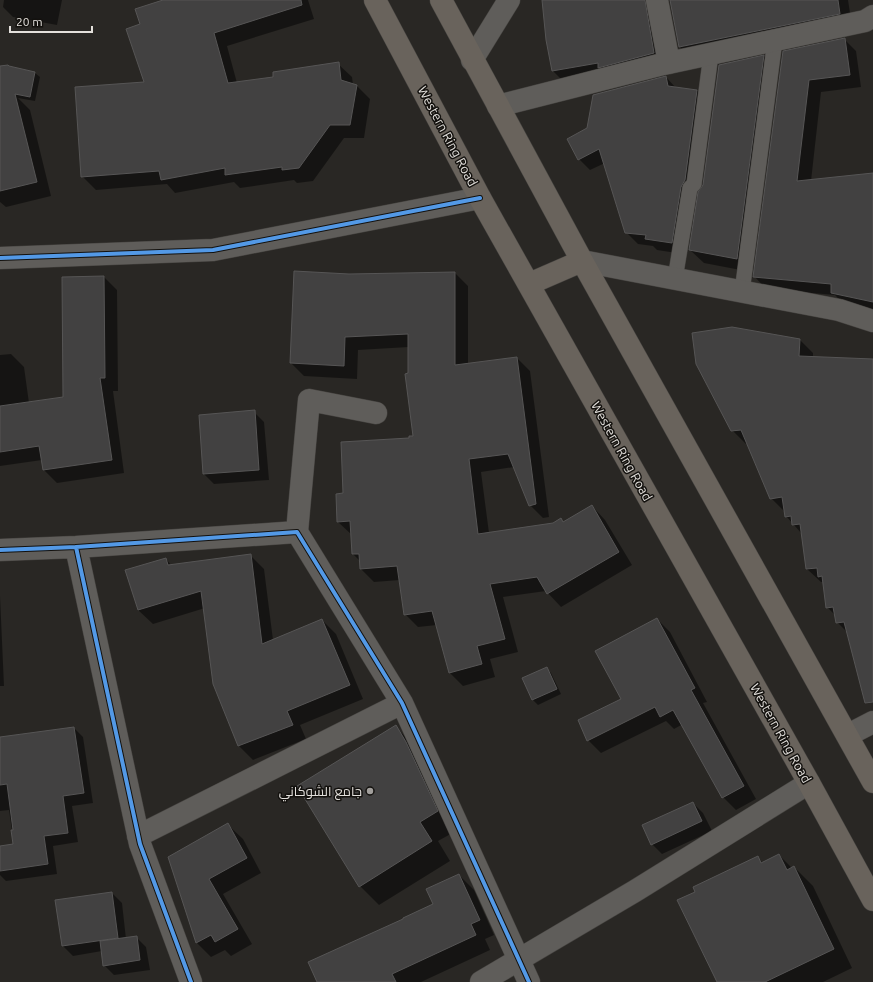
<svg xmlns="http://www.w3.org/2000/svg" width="873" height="982" font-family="Ubuntu,Cairo,sans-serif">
	<rect width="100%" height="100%" fill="#292724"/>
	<path fill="#0007" d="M4,0h58l-5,25 -44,-8 -10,-10z
		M166,0h142l6,19 -87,27 10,37 37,-5 64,-14 14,13 1,8 4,1 13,13 -6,39h-20l-31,43 -16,2 -3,-3 -54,8 -6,-6 -59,11 -8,-9 -71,6 -14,-14 63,-93 -4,-58z
		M543,0h123v65l-101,18 -12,-12z
		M671,0h177l4,26 -160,33 -12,-12z
		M844,39l12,12 5,36 -40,5 -10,89 62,-7v137l-28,-6 -10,-10 -69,-6 -12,-13 29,-224z
		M764,56l13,14 -26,202 -47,-9 -14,-13 14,-64z
		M8,67l27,6 5,4 -5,24 -17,-3 12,12 21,86 -45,11 -6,-5v-102z
		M666,77l10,11 21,2 11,12 -25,152 -26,-4 -4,-4 -15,-2 -12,-12 -21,-69 -15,7 -11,-11 9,-31z
		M455,273l13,13v78l49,-6 13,13 19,146 -6,1 -13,-13 -16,-38 -33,5 8,61 64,-9 8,-4 3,3 28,-17 13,14 27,45 -71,42 -15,-16 -43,6 15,55 -28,7 5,18 -32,9 -13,-13 -13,-48 -19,2 -13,-13 -5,-34 -26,2 -13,-13 -1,-8 -7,-7 -1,-19 -14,-13 76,-86 -5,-62v-27l-51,3 -1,29 -53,-3 -13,-13 58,-89z
		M104,277l13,13 1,101h-5l11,82 -67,10 -13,-13 -2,-10 -42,6v-111l11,-1 13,13 5,36 35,-5z
		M800,340l13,13v4l60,3v334l-24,-60 -12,-12 -1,-6 -9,-9 -4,-25h-2l-14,-13 -5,-35 -16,-18 -1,-4 -14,-14 -23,-54h-2l-14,-14z
		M254,412l10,10 5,58 -55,4 -10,-10z
		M250,555l14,14 9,71 49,-20 14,14 27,65 -63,26 6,14 -53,21 -14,-14 -34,-138 -52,16 -15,-14 28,-51 6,7z
		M0,596l4,90h-4z
		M657,619l13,13 37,70 -4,1 53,96 -20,11 -13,-13 -40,-73 -9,5 -8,-8 -65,32 -13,-13 34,-41z
		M546,668l5,5 10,21 -23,11 -5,-5 -10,-21z
		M396,727l18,19 42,85 -18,10 12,20 -71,44 -19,-19z
		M74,728l9,9 10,66 -21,3 6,36 -25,4 4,28 -51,7 -6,-6v-22l14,-8 -5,-35 -9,1v-73z
		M693,803l10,10 9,18 -50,23 -10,-10z
		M228,825l15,14 18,34 -38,21 29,50 -21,12 -6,-6 -14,7 -14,-14 -28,-86z
		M779,855l13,13 2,-1 19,19 39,82 -29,14h-105l39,-124 6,5z
		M459,875l15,15 20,45 -9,4 5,11 -69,32h-103l116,-77z
		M112,893l10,10 4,36 10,-2 10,10 4,23 -36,5 -10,-10 -2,-14 -29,5 -10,-10z"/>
	<path fill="#424141" stroke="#565555" d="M163,0h138l1,5 -88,28 14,50 45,-6v-5l66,-10 2,18 16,5 -7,40h-20l-31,43 -17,2v-3l-57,8v-7l-64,12 -2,-9 -78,6 -6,-90 69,-5 -18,-53 14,-5 -5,-15z
		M542,0h103l9,53 -56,15v-5l-46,8 -6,-31z
		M670,0h168l2,14 -161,33z
		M845,38l5,37 -41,5 -12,101 76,-8v129l-42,-9v-9l-78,-7 30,-226z
		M764,55l-27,204 -48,-9 9,-58 5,-7 16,-120z
		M8,65l1,1 26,6 -5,25 -15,-3 22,88 -37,9v-125z
		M666,76l2,10 29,4 -12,90 -4,7 -9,56 -27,-4 1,-4 -21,-2 -26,-84 -21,11 -11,-21 20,-11 6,-33z
		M294,271l55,3 106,-2v93l62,-8 19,147 -7,2 -21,-52 -39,5 9,75 75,-11 8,-5 2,4 29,-17 27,47 -72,42 -10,-17 -47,7 15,55 -28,7 5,18 -33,9 -17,-62 -28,4 -7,-49 -37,3 -1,-15h-7l-2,-33 -13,1 -1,-28 7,-1 -2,-51 68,-4v-2h4l-8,-62 3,-1v-39l-63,3 -1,29 -54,-3z
		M104,276l1,102h-5l12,82 -69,10 -4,-24 -39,6v-46l63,-9 -1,-120z
		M732,327l68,12 -1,17 74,3v343l-8,1 -21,-81 -8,1 -3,-16 -7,1 -4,-32 -4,1 -1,-9 -11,1 -6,-45 -8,1 -1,-9 -6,1 -3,-20 -12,2 -29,-69 -10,1 -35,-67 -4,-31z
		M255,410l4,60 -56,4 -4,-59z
		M251,554l11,90 60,-25 28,66 -63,26 6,14 -55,21 -25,-62 -12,-93 -63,19 -13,-40 41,-12 2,7z
		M657,618l38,70 -4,2 53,96 -22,12 -49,-88 -13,7 -5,-10 -68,34 -9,-21 43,-21 -26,-48z
		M547,667l10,22 -25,11 -10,-22z
		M396,725l10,17 32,69 -18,11 12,19 -73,46 -62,-101z
		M74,727l10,66 -21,3 5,37 -24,3 4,28 -48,7v-25l13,-2 -2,-14h2l-6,-46 -7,1v-48z
		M693,802l9,19 -51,24 -9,-20z
		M228,823l19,35 -38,21 29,50 -23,13 -4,-7 -15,8 -28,-86z
		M779,854l8,16 7,-4 40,83 -69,33h-48l-40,-82 18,-8 -2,-5 65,-31 3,7z
		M459,874l21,46 -9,4 5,11 -84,39 4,8h-79l-9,-20 95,-43v-1l30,-14 -7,-15z
		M112,892l6,46 -56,8 -7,-46z
		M137,936l3,24 -37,6 -3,-25z"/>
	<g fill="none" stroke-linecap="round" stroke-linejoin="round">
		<g stroke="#44423f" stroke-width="16">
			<path id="service" d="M675,279l15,-91 4,-4 17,-130
				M742,292l33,-252"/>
		</g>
		<g stroke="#44423f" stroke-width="23">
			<path id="minor" d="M657,0l12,63
				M472,60l37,-60
				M498,106l161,-41 206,-44 8,-5
				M582,261l257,49 34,11
				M297,532l12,-132 67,13
				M76,547l64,297 51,138
				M0,550l76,-3 221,-15 105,171 127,279
				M848,735l25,-13
				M138,836l264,-133
				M481,982l154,-91 174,-108"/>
		</g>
		<g stroke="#44423f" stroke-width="23">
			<path id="tertiary" d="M0,258l213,-8 267,-52"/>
		</g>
		<g stroke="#44423f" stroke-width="23">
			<path id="primary" d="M375,0l105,198 329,585 64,117
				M441,0l141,261 291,521
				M529,284l53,-23"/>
		</g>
		<use href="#service" stroke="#5f5d5a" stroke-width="15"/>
		<use href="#minor" stroke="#5f5d5a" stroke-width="22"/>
		<use href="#tertiary" stroke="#5f5d5a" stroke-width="22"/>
		<use href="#primary" stroke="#69635c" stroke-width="22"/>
		<g stroke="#13110e" stroke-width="6">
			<path id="cycleway" d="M0,258l213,-8 267,-52
				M76,547l64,297 51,138
				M0,550l76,-3 221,-15 105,171 127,279"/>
		</g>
		<use href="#cycleway" stroke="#5399e6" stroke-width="4"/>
	</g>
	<circle fill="#a29f9c" stroke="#13110e" stroke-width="1.5" cx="370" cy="791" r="4"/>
	<g text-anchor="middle" stroke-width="3" stroke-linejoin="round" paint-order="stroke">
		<g font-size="13" fill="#e3e0dc" stroke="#13110e">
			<text transform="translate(448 136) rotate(62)" y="5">Western Ring Road</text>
			<text transform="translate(622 451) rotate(61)" y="5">Western Ring Road</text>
			<text transform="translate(781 733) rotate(61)" y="5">Western Ring Road</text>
		</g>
		<g font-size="13" fill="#e3e0dc" stroke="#13110e" text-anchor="end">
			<text x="362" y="796">جامع الشوكاني</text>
		</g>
	</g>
	<path d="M10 26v6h82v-6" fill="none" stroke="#e3e0dc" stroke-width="2"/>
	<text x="16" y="26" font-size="12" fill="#e3e0dc" stroke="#13110e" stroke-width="3" paint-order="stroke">20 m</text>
</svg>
